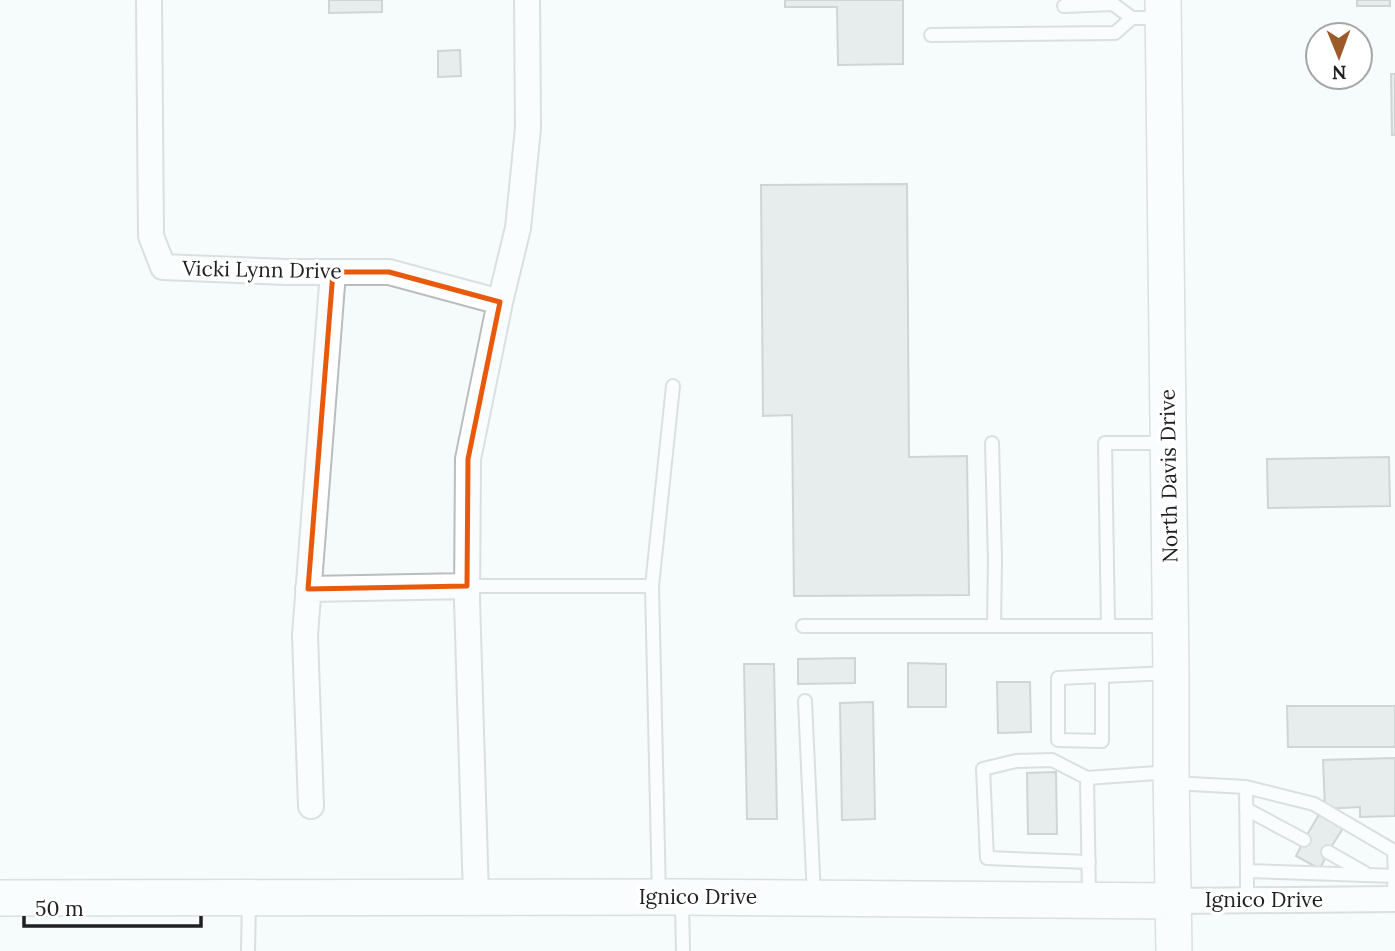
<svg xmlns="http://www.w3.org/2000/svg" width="1395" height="951" font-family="Lora,serif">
	<rect width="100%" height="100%" fill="#f5fbfb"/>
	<path fill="#d6dbdc" stroke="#a1a6a7" stroke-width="2" d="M329,0h53v12l-53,1z
		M785,0h118v64l-65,1 -1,-58h-52z
		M1357,0h33v6h-33z
		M460,50l1,26 -23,1v-26z
		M1391,74h4v61h-3z
		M907,184l2,273 58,-1 2,139 -175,1 -2,-181 -29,1 -2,-231z
		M1389,457l1,49 -122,2 -1,-49z
		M855,658v25l-57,1v-25z
		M908,663l38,1v43h-38z
		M744,664h30l3,155h-30z
		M997,682h33l1,50 -33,1z
		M873,702l2,117 -33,1 -2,-117z
		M1287,706h108v41h-107z
		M1395,758v58l-35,1v-10l-35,2 -2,-49z
		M1056,772l1,62h-29l-1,-61z
		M1321,811l24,14 -17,27 -8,17 -24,-13 8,-16z"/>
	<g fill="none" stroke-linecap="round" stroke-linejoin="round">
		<g stroke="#b8bdbe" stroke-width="16">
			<path id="lane" d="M1064,6l49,-2 19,14h28
				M931,35l184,-2 17,-15
				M992,443l3,118 -1,65
				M467,586h185
				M803,626h367
				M1108,626l-3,-183h62
				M1102,676v65l-44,-1v-62l112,-5
				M805,701l9,196
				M1087,778l-35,-18 -36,1 -33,8 4,89 102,4
				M1173,783l73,4 1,84
				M1246,787l68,17 80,47 1,25
				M1246,809l58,31
				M1328,852l37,21
				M659,896l-7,-310 21,-200
				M1089,897l-2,-119 83,-6
				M682,900l1,51
				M1247,900v-29l148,5 -2,23
				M248,951l1,-50"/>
		</g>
		<g stroke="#b8bdbe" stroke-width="28">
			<path id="street" d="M149,0l2,236 12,31 124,5h102l111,30
				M308,589l159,-3
				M311,806l-6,-171 28,-363
				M476,896l-9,-296 1,-141 32,-157 18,-74 10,-100 -1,-128
				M1173,901l222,-2"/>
		</g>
		<g stroke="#b8bdbe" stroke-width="38">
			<path id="secondary" d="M1163,0l8,673v99l3,179
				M0,898l682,-1 491,4"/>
		</g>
		<use href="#lane" stroke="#fff" stroke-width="12"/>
		<use href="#street" stroke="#fff" stroke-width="24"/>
		<use href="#secondary" stroke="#fff" stroke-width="35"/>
	</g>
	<path d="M0 0H1395V951H0ZM333,272h56l111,30 -32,157 -1,127 -159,3z" fill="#f5fbfb" fill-opacity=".55" fill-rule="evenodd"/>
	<path fill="none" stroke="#e8590c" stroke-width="5" stroke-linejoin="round" d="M333,272h56l111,30 -32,157 -1,127 -159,3z"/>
	<g text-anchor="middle" stroke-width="7" stroke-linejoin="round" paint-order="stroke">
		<g font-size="21" fill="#1f2121" stroke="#fff">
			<text transform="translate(262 270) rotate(1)" y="7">Vicki Lynn Drive</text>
			<text transform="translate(1169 476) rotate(-91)" y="7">North Davis Drive</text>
			<text x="698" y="904">Ignico Drive</text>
			<text x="1264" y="907">Ignico Drive</text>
		</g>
	</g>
	<g transform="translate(1339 56) rotate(179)"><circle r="33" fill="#ffffff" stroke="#a5a6a6" stroke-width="2"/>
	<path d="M0-5L12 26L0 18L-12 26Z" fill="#9c5929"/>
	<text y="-10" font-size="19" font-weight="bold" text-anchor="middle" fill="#1f2121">N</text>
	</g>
	<path d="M24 916v10h177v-10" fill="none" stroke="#1f2121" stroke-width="3.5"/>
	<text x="35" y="916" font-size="21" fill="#1f2121" stroke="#ffffff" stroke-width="5" paint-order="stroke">50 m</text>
</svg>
